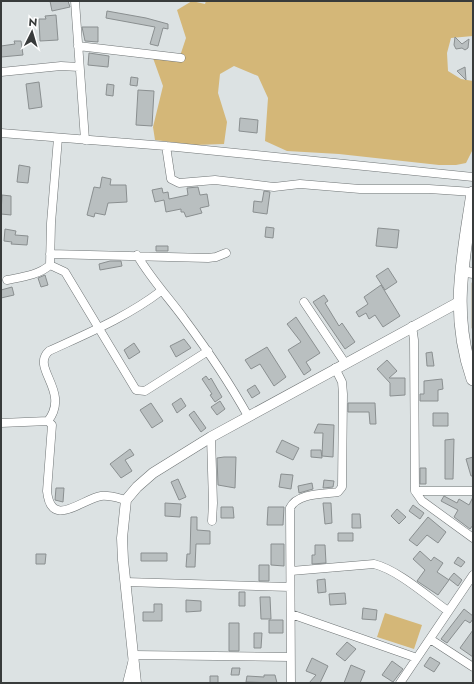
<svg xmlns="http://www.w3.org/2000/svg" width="474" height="684" font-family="Jost,sans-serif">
	<rect width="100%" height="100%" fill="#dce2e3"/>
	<path fill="#d4b778" d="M192,1l13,3 1,-3h267v35l-22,2 -4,15 1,18 13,8 12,2v68l-7,14 -10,2h-17l-100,-11 -52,-3 -22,-10 3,-43 -10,-22 -24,-10 -14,8 -2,19 9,29 -3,22 -29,1 -40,-5 -2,-13 10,-41 -10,-28 27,-2 6,-18 -9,-28z
		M385,613l37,12 -8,24 -37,-12z"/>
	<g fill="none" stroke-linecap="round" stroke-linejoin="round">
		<path stroke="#947e48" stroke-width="2.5" d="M473,283v45"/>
	</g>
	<path fill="#b9bfc0" stroke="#8a8f90" d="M50,1h18l2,6 -18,4z
		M107,11l39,7 22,6v5l-5,-1 -5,18 -8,-2 5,-17 -49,-9z
		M56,15l2,25 -18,1 -1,-22h7l-1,-3z
		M82,27h16v15l-13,-1z
		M455,37l7,7 7,-5 -1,9 -3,2 -3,-2 -6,1 -2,-4z
		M14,41h7l2,14 -22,2v-11l14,-2z
		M89,53l20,3 -1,11 -20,-2z
		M465,67l1,13 -9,-9z
		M131,77l7,1 -1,8 -7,-1z
		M39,82l3,25 -13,2 -3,-25z
		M107,84l7,1 -1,11 -7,-1z
		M138,90l16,1 -2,35 -16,-1z
		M240,118l18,2 -1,13 -18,-2z
		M19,165l11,2 -2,16 -11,-1z
		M102,177l9,2 -1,6h16l1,17 -19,1 -3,12 -10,-2 -1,4 -7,-2 7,-28 6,1z
		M198,187l2,8 7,-1 2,12 -9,2 2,5 -16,4 -2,-5h-3v-3l-15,3 -2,-12 -9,2 -3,-12 10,-2 1,5 5,-1 1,7 19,-4 -1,-7z
		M264,191l6,1 -3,22 -14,-2 1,-11 8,1z
		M2,195l9,1v19l-10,-1z
		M266,227l8,1 -1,10 -8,-1z
		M378,228l21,2 -2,18 -21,-2z
		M5,229l11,2 -1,4 13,1 -1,9 -16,-1 1,-2 -8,-1z
		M156,246h12v5h-12z
		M110,261h11l1,5 -22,4 -1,-6z
		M388,268l9,14 -12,8 -9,-14z
		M45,275l3,10 -7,2 -3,-9z
		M381,285l19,31 -17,11 -8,-12 -6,4 -3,-6 -7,4 -3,-5 12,-8 -4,-7z
		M12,287l2,8 -13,3v-8z
		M324,295l4,6 -3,2 14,23 3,-3 13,19 -10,7 -32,-47z
		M296,317l24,36 -14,9 5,8 -7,5 -16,-25 13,-8 -14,-18z
		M184,339l7,9 -15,9 -6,-11z
		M134,343l6,9 -11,7 -5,-9z
		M267,347l19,30 -12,9 -14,-22 -9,5 -6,-9z
		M432,352l2,14h-7l-1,-13z
		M387,360l10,11 -8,7h16v17l-15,1v-13l-13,-14z
		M206,376l3,4 2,-2 11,19 -7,5 -5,-7 2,-1 -10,-15z
		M442,379l1,10 -5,1v11h-18v-7h4v-13z
		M255,385l5,8 -8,5 -5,-8z
		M181,398l5,8 -9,7 -5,-9z
		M220,401l5,8 -8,6 -6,-8z
		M151,403l12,18 -11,7 -12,-18z
		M348,403h27l1,21h-6l-1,-12h-21z
		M194,411l12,17 -5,4 -12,-17z
		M433,413h15v13h-15z
		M318,424l16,1 -1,32 -11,-1 1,-23h-9z
		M454,439l-1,40h-8v-39z
		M282,440l17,8 -6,12 -17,-8z
		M130,449l4,6 -9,5 7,11 -11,7 -11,-14z
		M311,450h10l1,8 -11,-1z
		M224,457h12l-1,31 -17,-3 -1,-27z
		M473,457v19h-2l-5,-17z
		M420,468h6v16h-6z
		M281,474l12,1 -2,14 -12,-2z
		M178,479l8,18 -7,3 -8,-18z
		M324,480l10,1 -1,6 -10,1z
		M312,483l1,6 -14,4 -1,-7z
		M56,488h8l-1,14 -8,-2z
		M444,496l13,7 2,-4 10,6 4,-8v28l-3,4 -16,-12 4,-7 -17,-9z
		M165,503l16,1 -1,13 -15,-1z
		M323,503h8l1,20 -7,1z
		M413,505l11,8 -4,6 -11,-8z
		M221,507h12l1,11h-13z
		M268,507h16l-1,18h-16z
		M397,509l9,8 -7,7 -8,-8z
		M352,514h8l1,14h-9z
		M191,517h6v13l13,1v13h-14l-1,23h-9l1,-13h3z
		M428,517l18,15 -8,11 -11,-8 -10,11 -8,-6z
		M338,533h15v8h-15z
		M271,544h13v22l-13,-1z
		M315,545h10l1,18 -14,1v-9h3z
		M420,551l11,10 3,-4 9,6 -6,9 12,8 -11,15 -21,-14 8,-11 -12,-11z
		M141,553h26v8h-26z
		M36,554h10l-1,10h-9z
		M458,557l7,5 -4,5 -7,-4z
		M259,565h10v16h-10z
		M454,573l8,7 -4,6 -9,-7z
		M325,579l1,13 -8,1 -1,-13z
		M239,592h6v14h-6z
		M345,593l1,11 -16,1 -1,-11z
		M260,597h10l1,22h-10z
		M186,600l15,1v10l-15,1z
		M154,604h8v17h-19v-9h11z
		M363,608l14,2 -1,10 -14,-1z
		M464,609l9,7v3l-3,4 -5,-3 -18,23 -6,-4z
		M269,620h14v13h-14z
		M229,623h10v28h-10z
		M473,630v27l-13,-9z
		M254,633h8l-1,15h-7z
		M347,642l9,7 -11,12 -9,-7z
		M430,657l10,6 -6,9 -10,-6z
		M312,658l16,8 -8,17h-11l7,-8 -10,-4z
		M392,661l11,8 -10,13 -11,-7z
		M351,665l14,6 -5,12h-16z
		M232,668h8l-1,7h-8z
		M264,675h11l2,8 -31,-1 1,-6 17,1z
		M210,676h8v7h-8z"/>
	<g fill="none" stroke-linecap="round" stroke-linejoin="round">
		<g stroke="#6f7475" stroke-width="9">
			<path id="minor" d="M75,1l10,139
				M78,46l103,12
				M1,72l60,-6 18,1
				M1,133l165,13 307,31
				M166,146l5,33 8,4 36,-3 59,7 26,-3 60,5h69l44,3
				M50,254l158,4 8,-1 10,-4
				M137,255c14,24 32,43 48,65 23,31 44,62 63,96
				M50,265l15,7 71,118 9,1 63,-40
				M7,280c15,-3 32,-5 43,-15l1,-42 7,-85
				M304,302l41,61
				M412,326l2,14 1,151 7,10 51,37
				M48,421c23,-30 -18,-53 1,-70 39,-18 78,-34 112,-60
				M1,423l47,-2 4,4 -5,66c4,39 35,8 54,5 9,-1 17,2 25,4
				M211,437l2,66 -1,18
				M415,491h58
				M291,571l83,-7c24,6 53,32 74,47
				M126,582l164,5
				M291,614l126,44
				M430,639l43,28
				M127,683l7,-28 156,2
				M291,683l-1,-175c7,-15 33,-14 48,-16l4,-5 1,-93 -1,-12 -7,-14
				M400,683l73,-108"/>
		</g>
		<g stroke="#6f7475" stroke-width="11">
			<path id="tertiary" d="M461,271l12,2
				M136,683l-13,-123 -1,-22 4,-38 11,-13 16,-14 58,-36 248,-135"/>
		</g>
		<g stroke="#6f7475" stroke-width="14">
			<path id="primary" d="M473,193c-10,67 -23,120 0,186"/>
		</g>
		<use href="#minor" stroke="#fff" stroke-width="8"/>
		<use href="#tertiary" stroke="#fff" stroke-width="10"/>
		<use href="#primary" stroke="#fff" stroke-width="13"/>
	</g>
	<rect width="474" height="684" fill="none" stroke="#383b3b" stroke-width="4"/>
	<g transform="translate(32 32) rotate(5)" stroke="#ffffff" stroke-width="3" paint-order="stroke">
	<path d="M0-3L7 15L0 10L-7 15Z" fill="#383b3b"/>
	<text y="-6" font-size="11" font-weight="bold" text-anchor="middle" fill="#383b3b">N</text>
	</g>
</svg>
